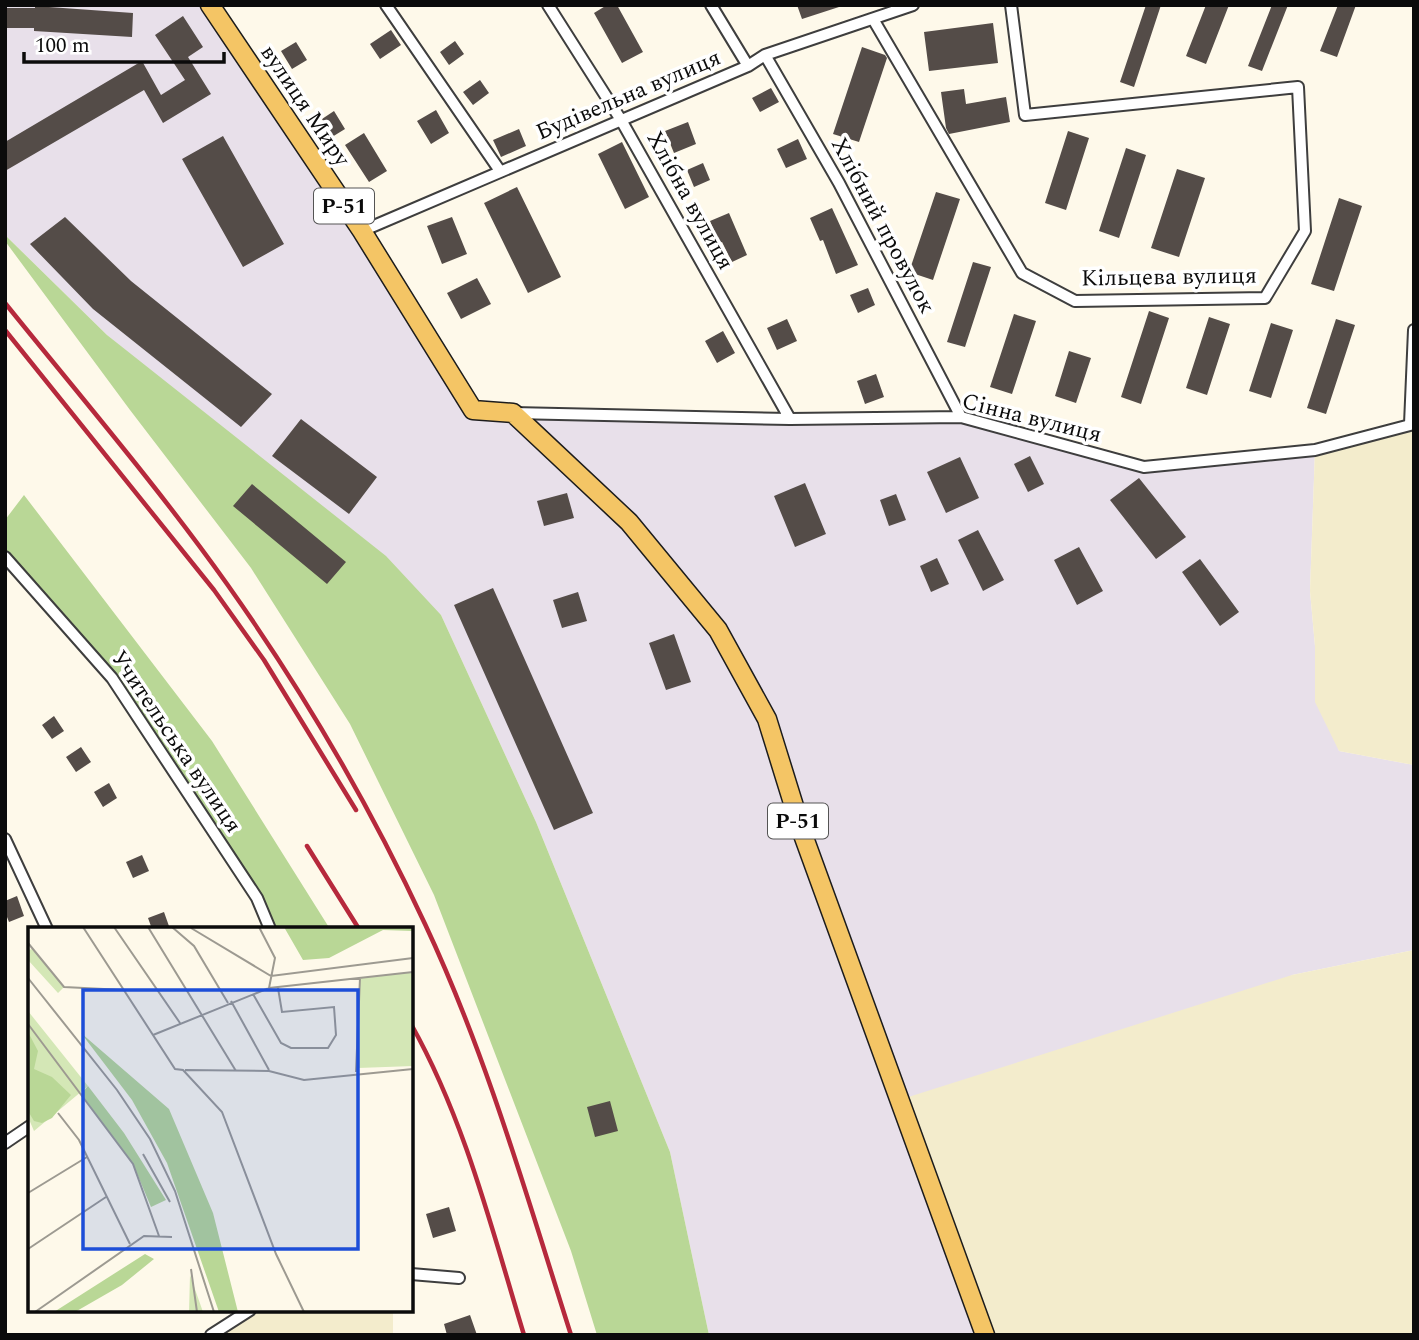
<svg xmlns="http://www.w3.org/2000/svg" width="1419" height="1340" font-family="Spectral,serif">
	<rect width="100%" height="100%" fill="#fef9ea"/>
	<path fill="#e8e0ea" d="M5,5h205l263,405 488,7 183,50 171,-17 -5,141 5,55 24,105 75,14v185l-122,25 -307,360h-276l-39,-183 -134,-330 -95,-207 -334,-280 -102,-100z"/>
	<path fill="#f3eccc" d="M1414,418v347l-75,-14 -24,-49v-56l-5,-55 5,-141 95,-26z
		M1414,950v385h-429l-86,-235 393,-125z
		M250,1310h143v25h-182z"/>
	<path fill="#b9d796" d="M5,235l102,100 279,221 55,59 95,207 134,330 39,183h-112l-26,-84 -137,-356 -84,-171 -99,-156 -121,-158 -125,-169z
		M24,495l188,246 118,188h-60l-13,-31 -145,-220 -107,-121v-37z"/>
	<path fill="#544c48" d="M607,5h10l26,47 -21,11 -28,-50z
		M797,5h41l1,2 -37,12z
		M1146,5h15l-27,82 -14,-5z
		M1206,5h23l-23,59 -20,-8z
		M1272,5h16l-26,66 -14,-5z
		M1338,5h18l-19,52 -17,-6z
		M35,6l98,7 -1,24 -98,-6v-3h-29v-20h30z
		M183,16l20,31 -15,10 23,37 -48,29 -19,-33 -139,81v-29l137,-81 19,34 24,-15 -30,-45z
		M993,23l5,40 -69,8 -5,-39z
		M391,30l10,15 -21,14 -10,-15z
		M455,41l9,13 -15,11 -9,-13z
		M296,42l11,18 -15,9 -11,-18z
		M862,47l23,8 2,3 -28,84 -26,-8z
		M480,80l9,13 -16,12 -10,-13z
		M771,88l8,14 -19,10 -8,-14z
		M964,89l2,15 40,-7 4,25 -61,12 -3,-6 -5,-36z
		M436,110l13,23 -18,11 -14,-23z
		M334,111l11,18 -13,8 -10,-18z
		M688,122l8,22 -22,9 -9,-22z
		M519,129l7,17 -25,11 -8,-17z
		M1068,131l21,7 -23,72 -21,-7z
		M364,133l23,38 -18,11 -24,-37z
		M223,136l61,108 -41,23 -61,-108z
		M798,139l9,20 -21,9 -9,-19z
		M622,142l27,55 -24,12 -27,-55z
		M1126,148l20,7 -27,83 -20,-7z
		M703,163l7,17 -16,7 -7,-17z
		M1177,169l28,9 -26,79 -28,-9z
		M517,187l44,90 -33,16 -44,-90z
		M936,192l24,7 -27,81 -24,-8z
		M1339,198l23,8 -28,85 -23,-7z
		M832,208l26,57 -22,9 -13,-34 -3,1 -10,-23z
		M729,213l18,42 -15,7 -10,-20 -3,1 -9,-22z
		M65,217l66,64 141,113 -31,33 -148,-118 -63,-65z
		M452,217l15,37 -25,10 -15,-38z
		M973,262l18,5 -26,80 -18,-5z
		M477,278l14,26 -30,15 -14,-26z
		M868,288l7,17 -17,8 -8,-18z
		M1149,311l20,7 -28,86 -20,-7z
		M1014,314l22,7 -24,73 -22,-7z
		M1209,317l21,7 -23,71 -21,-7z
		M787,319l10,22 -20,9 -10,-22z
		M1336,319l19,6 -29,89 -19,-6z
		M1271,323l22,7 -22,68 -22,-7z
		M723,331l12,22 -18,10 -12,-22z
		M1069,351l22,7 -15,45 -21,-7z
		M876,374l8,23 -19,7 -8,-23z
		M301,419l76,58 -28,37 -77,-58z
		M1030,456l14,28 -16,8 -14,-28z
		M960,457l19,41 -33,15 -19,-41z
		M1139,478l47,59 -30,22 -46,-59z
		M805,483l21,51 -31,13 -21,-51z
		M252,484l94,78 -19,22 -94,-78z
		M567,493l7,25 -30,8 -7,-25z
		M896,494l10,26 -17,6 -9,-26z
		M978,530l26,50 -21,11 -25,-51z
		M1079,547l24,44 -26,14 -23,-45z
		M937,558l12,26 -18,8 -11,-26z
		M1200,559l39,53 -19,14 -38,-54z
		M493,588l100,225 -39,17 -100,-225z
		M578,592l9,29 -25,7 -9,-28z
		M674,634l17,48 -25,8 -17,-47z
		M54,716l10,15 -12,8 -10,-14z
		M81,747l10,15 -15,10 -10,-15z
		M109,783l8,15 -14,9 -9,-15z
		M142,855l7,16 -16,7 -7,-16z
		M17,896l7,20 -15,6 -4,-10v-11z
		M164,912l6,17h-18l-4,-11z
		M610,1101l8,30 -23,6 -8,-30z
		M449,1207l7,24 -23,7 -7,-24z
		M470,1315l7,20h-30l-3,-11z"/>
	<g fill="none" stroke-linecap="round" stroke-linejoin="round">
		<g stroke="#3e3e3e" stroke-width="14">
			<path id="minor" d="M386,5l114,166
				M548,5l73,115 169,299
				M711,5l37,61
				M873,19l149,254 53,28 190,-3 40,-67 -7,-144 -273,28 -14,-110
				M765,55l74,128 122,234
				M362,231l386,-165 17,-11 148,-50
				M513,413l277,6 171,-2 183,50 171,-17 99,-26
				M1410,424l4,-94
				M5,557l107,121 145,220 13,31
				M5,839l42,90
				M5,1143l25,-17
				M411,1274l48,4
				M211,1335l39,-25"/>
		</g>
		<g stroke="#1c1c1c" stroke-width="21">
			<path id="primary" d="M210,5l152,226 111,179 40,3 116,109 89,108 49,89 35,113 183,503"/>
		</g>
		<use href="#minor" stroke="#fff" stroke-width="10"/>
		<use href="#primary" stroke="#f4c565" stroke-width="18"/>
		<path stroke="#b6293c" stroke-width="4.5" d="M5,303c75,93 153,184 222,281 76,107 143,222 198,340 62,132 102,273 146,411
			M5,330l209,260 50,70 92,150
			M307,846l52,83
			M411,1024c54,96 81,206 113,311"/>
	</g>
	<g text-anchor="middle" stroke-width="7" stroke-linejoin="round" paint-order="stroke">
		<g fill="#fff" stroke="#545454" stroke-width="2">
			<rect x="314" y="188.5" width="60" height="35" rx="5"/>
			<rect x="768" y="803.5" width="60" height="35" rx="5"/>
		</g>
		<g font-size="21" font-weight="bold" fill="#0b0b0b">
			<text x="344" y="213">Р-51</text>
			<text x="798" y="828">Р-51</text>
		</g>
		<g font-size="23" fill="#0b0b0b" stroke="#fff">
			<text transform="translate(628 94) rotate(-23)" y="8">Будівельна вулиця</text>
			<text transform="translate(306 105) rotate(56)" y="8">вулиця Миру</text>
			<text transform="translate(691 200) rotate(61)" y="8">Хлібна вулиця</text>
			<text transform="translate(884 225) rotate(62)" y="8">Хлібний провулок</text>
			<text transform="translate(1169 276) rotate(-1)" y="8">Кільцева вулиця</text>
			<text transform="translate(1032 417) rotate(14)" y="8">Сінна вулиця</text>
			<text transform="translate(177 741) rotate(56)" y="8">Учительська вулиця</text>
		</g>
	</g>
	<g transform="translate(28 927)">
		<rect width="385" height="385" fill="#fef9ea"/>
		<path d="M5,22l31,38 -6,6 -30,-33v-10zM385,45v94l-55,2 2,-90zM0,84l60,75 -54,45 -6,-14zM162,348l13,37h-14z" fill="#d4e7b6"/>
		<path d="M256,0h129v4l-30,-1 -54,28 -26,2zM0,105l10,19 -4,18 18,8 19,18 -19,23 -10,5 -8,-2 -6,-10zM53,106l88,76 44,104 25,99h-19l-52,-149 -35,-63zM60,159l36,47 42,67 -15,7 -18,-43 -52,-70zM117,327l9,5 -32,26 -47,27h-21z" fill="#b9d796"/>
		<path fill="none" stroke="#9d9a91" stroke-width="2" d="M55,0l92,142 8,1 39,42 54,142 28,58M86,0l66,96M120,0l88,144M144,0l22,19 34,57M231,0l16,31 -6,30M163,1l80,48 142,-18M0,16l36,44 60,3M0,51l89,112 33,49 25,52 39,121M225,67l28,49 10,5h37l8,-13 -2,-28 -52,5 -4,-24M203,74l38,69M0,97l105,140 26,72M125,108l116,-47 144,-16M157,143l84,1 35,9 109,-11M328,145l4,-94M30,186l21,27 51,104M115,227l27,48M0,266l59,-36M0,322l78,-52M163,342l6,43M7,385l109,-76 28,1"/>
		<path fill="#1d4ed8" fill-opacity="0.15" stroke="#1d4ed8" stroke-width="3.5" d="M55,63h275v259h-275z"/>
		<rect width="385" height="385" fill="none" stroke="#0b0b0b" stroke-width="3.5"/>
	</g>
	<rect width="1419" height="1340" fill="none" stroke="#0b0b0b" stroke-width="14"/>
	<path d="M24 52v10h200v-10" fill="none" stroke="#0b0b0b" stroke-width="3.5"/>
	<text x="35" y="52" font-size="21" fill="#0b0b0b" stroke="#ffffff" stroke-width="5" paint-order="stroke">100 m</text>
</svg>
